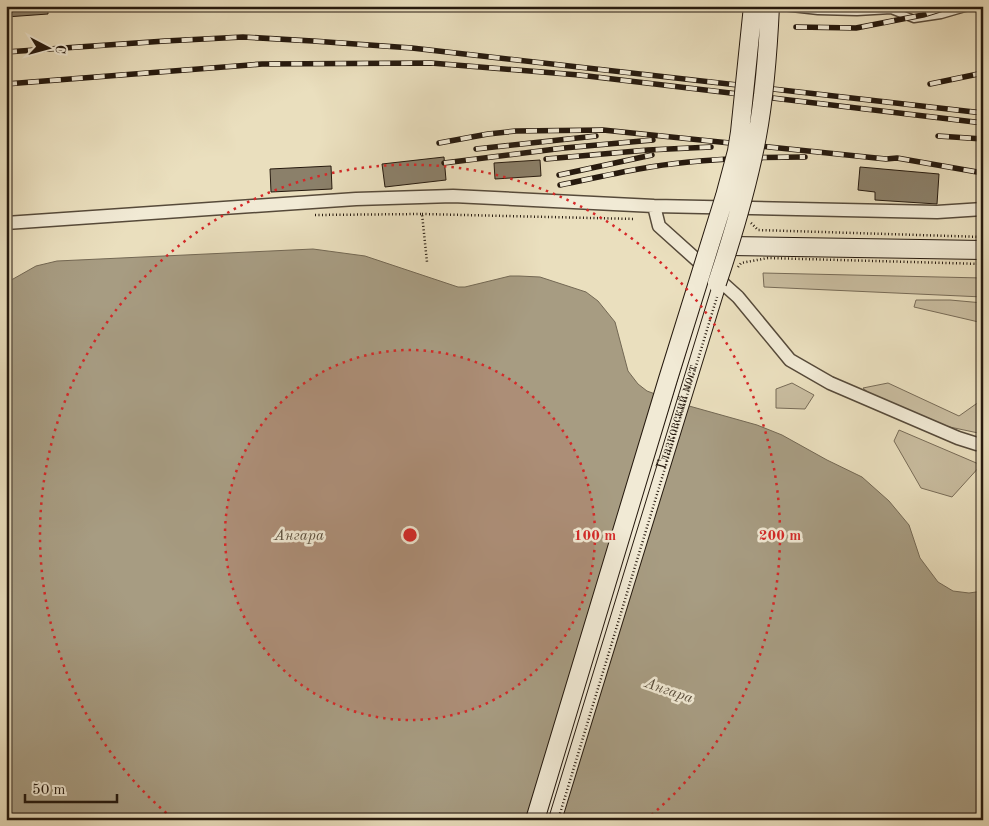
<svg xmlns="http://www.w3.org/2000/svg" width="989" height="826" font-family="'Old Standard TT',serif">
	<rect width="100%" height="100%" fill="#eadfbe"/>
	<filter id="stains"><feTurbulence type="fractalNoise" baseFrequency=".004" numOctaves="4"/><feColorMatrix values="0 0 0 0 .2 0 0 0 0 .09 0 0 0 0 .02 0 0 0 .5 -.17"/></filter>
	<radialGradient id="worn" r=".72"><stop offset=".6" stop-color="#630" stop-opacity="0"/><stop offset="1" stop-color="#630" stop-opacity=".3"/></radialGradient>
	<path fill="#c9bda0" stroke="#776b57" d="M763,273l220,5v19l-219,-10z
		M916,300h34l33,3v20l-69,-16z
		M792,383l22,12 -9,14 -29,-1v-19z
		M888,383l71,33 24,-17v35l-38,-8 -73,-30 -9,-8z
		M899,430l82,35 -29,32 -31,-9 -27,-47z"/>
	<path fill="#a79c82" stroke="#736854" d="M313,249l52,7 93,31h7l45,-11h9l21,1 46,15 12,9 17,21 13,49 10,13 9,7 35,13 75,21 25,10 45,25 35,17 27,24 20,24 11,33 18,24 15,9 16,2 14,-2v229h-977v-537l30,-17 21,-5z"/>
	<path fill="#8b806a" stroke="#25190e" d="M6,6h42v8l-42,3z
		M444,157l2,23 -61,7 -3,-23z
		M540,160l1,16 -46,3 -1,-16z
		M331,166l1,23 -61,3 -1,-23z
		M860,167l79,7 -2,30 -62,-4v-8l-17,-2z"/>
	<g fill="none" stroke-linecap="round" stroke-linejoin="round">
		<g stroke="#564a3a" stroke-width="9">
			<path id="service" d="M774,6l44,5 39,1 34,-2 23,9 27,-4 31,-9"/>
		</g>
		<g stroke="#564a3a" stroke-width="15">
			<path id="minor" d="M654,206l5,20 79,71 52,63 40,23 128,55 19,6h6
				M6,223l350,-24 97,-3 201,10 283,6 46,-3"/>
		</g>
		<g stroke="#25190e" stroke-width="20">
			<g id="secondary">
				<path d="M729,246l254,4"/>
				<path id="s1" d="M552,820l165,-537"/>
			</g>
		</g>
		<path stroke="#25190e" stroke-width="2.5" stroke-dasharray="1 2.5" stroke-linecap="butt" d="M422,214l213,5
			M315,215l107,-1 5,48"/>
		<use href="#service" stroke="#f1ead5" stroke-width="6"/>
		<use href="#minor" stroke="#f1ead5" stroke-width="12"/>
		<use href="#secondary" stroke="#f1ead5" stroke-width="18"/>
		<path stroke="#25190e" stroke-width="1" d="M539,820l192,-626 15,-63 12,-125
			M548,820l172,-560 31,-108 14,-119 1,-27"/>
		<g stroke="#25190e" stroke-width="5.5">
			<path id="rail" d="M796,27l60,1 67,-13 29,-9
				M6,52l159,-11 78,-4 70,4 99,7 571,65
				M6,84l256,-20 169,-1 148,12 404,48
				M930,84l53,-11
				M938,136l45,3
				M439,143l49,-9 28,-3 87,-1 283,29 11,-1 86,15
				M476,149l120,-13
				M546,159l102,-9 63,-3
				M444,163l120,-15 89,-8
				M559,175l93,-20
				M560,185c30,-6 60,-13 90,-18 51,-8 104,-10 155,-10"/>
		</g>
		<use href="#rail" stroke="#f1ead5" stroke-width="4" stroke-dasharray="11" stroke-linecap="butt"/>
		<g stroke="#25190e" stroke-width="20" stroke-linecap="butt">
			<path id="secondary-bridge" d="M717,283c16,-48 31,-98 40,-147 8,-43 11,-87 13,-130
				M535,820l133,-441 57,-183 12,-45 3,-19 13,-126"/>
		</g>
		<path stroke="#25190e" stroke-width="2.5" stroke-dasharray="1 2.5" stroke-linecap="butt" d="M751,223l7,7 225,7
			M738,267l3,-4 27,-5 215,6
			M558,820l159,-523"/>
		<use href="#secondary-bridge" stroke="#f1ead5" stroke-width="18"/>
	</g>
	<circle cx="410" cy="535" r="185" fill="#d62828" fill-opacity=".12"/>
	<g fill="none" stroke="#d62828" stroke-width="2.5" stroke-dasharray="2.5 5">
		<circle cx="410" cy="535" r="185"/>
		<path d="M172 818A370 370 0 1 1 648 818"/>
	</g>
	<g text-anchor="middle" stroke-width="5" stroke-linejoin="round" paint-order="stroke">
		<g font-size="14" fill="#25190e" stroke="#f1ead5">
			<text dy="5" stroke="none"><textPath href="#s1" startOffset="422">Глазковский мост</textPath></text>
		</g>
		<g font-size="15" font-style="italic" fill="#594d3c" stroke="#f1ead5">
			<text x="299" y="540">Ангара</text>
			<text transform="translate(669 690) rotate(19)" y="5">Ангара</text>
		</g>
	</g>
	<circle cx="410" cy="535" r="8" fill="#d62828" stroke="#f1ead5" stroke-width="2.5"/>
	<g font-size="15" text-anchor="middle" font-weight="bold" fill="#d62828" stroke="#f1ead5" stroke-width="5" stroke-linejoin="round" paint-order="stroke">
		<text x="595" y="540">100 m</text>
		<text x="780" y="540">200 m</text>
	</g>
	<rect width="989" height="826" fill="none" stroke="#eadfbe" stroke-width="25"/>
	<rect x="8" y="8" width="974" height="811" fill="none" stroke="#25190e" stroke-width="2.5"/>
	<rect x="12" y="12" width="964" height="801" fill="none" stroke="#25190e"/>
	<g transform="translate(48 48) rotate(96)" stroke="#f1ead5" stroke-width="4" paint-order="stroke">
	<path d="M0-4L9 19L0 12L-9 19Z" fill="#25190e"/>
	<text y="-8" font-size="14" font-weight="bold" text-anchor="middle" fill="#25190e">С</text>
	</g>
	<path d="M25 794v8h92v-8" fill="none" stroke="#25190e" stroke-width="2.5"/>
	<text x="32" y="794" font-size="15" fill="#25190e" stroke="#f1ead5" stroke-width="4" paint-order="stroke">50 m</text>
	<rect width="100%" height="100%" filter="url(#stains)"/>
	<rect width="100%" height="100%" fill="url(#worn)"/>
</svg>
